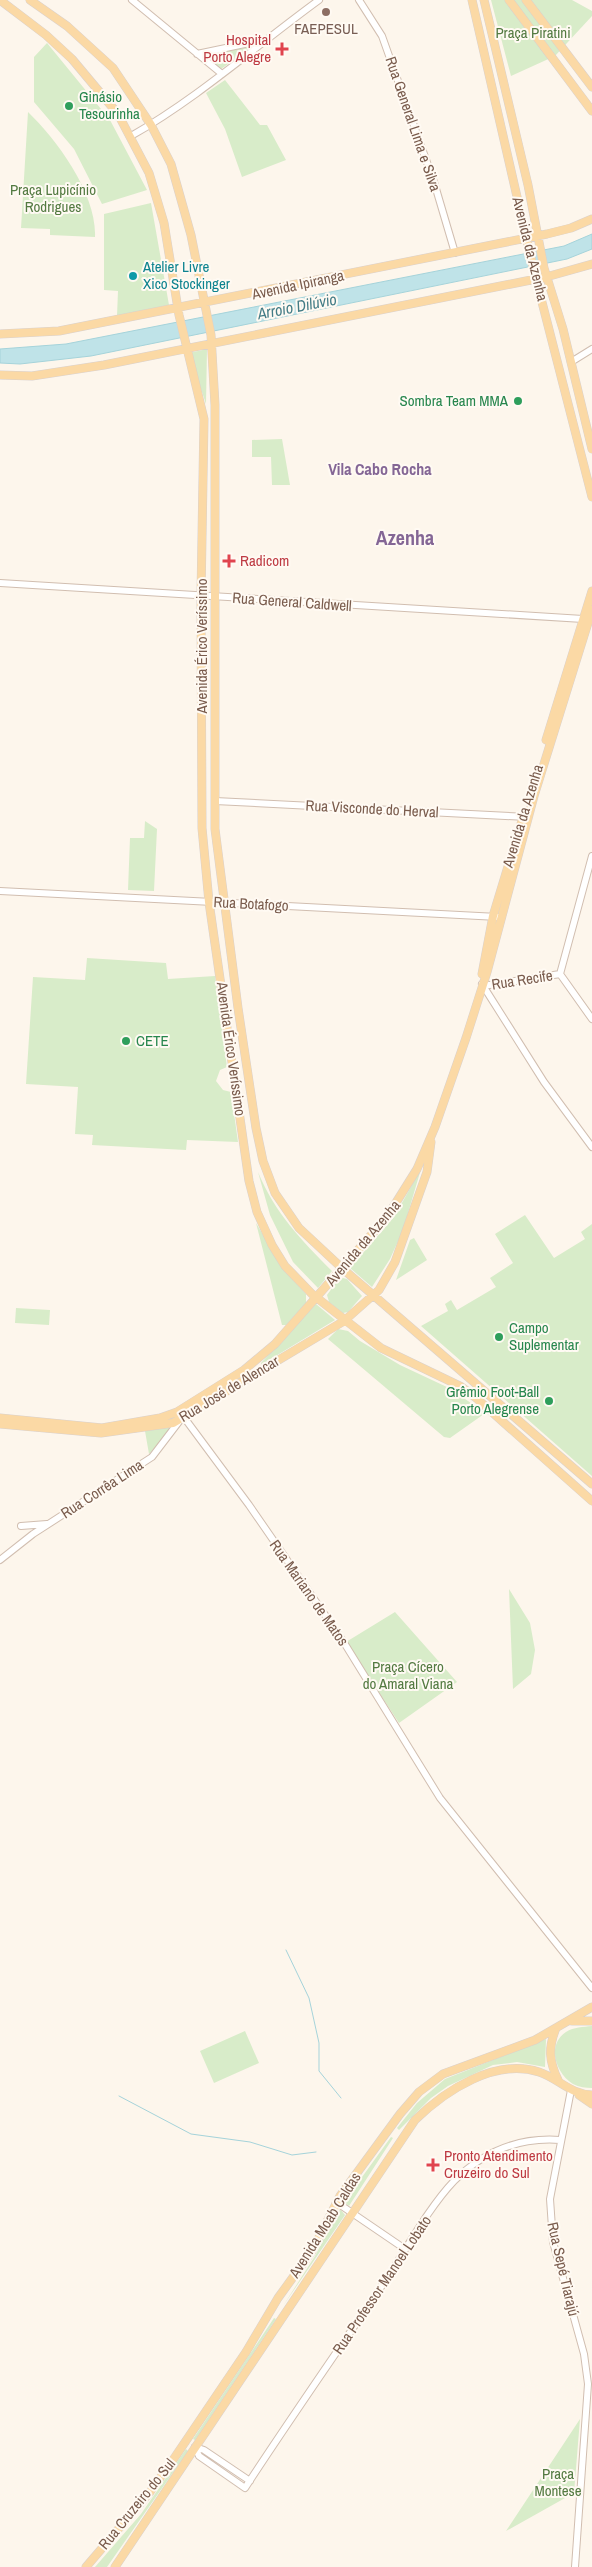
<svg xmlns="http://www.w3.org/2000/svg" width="592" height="2567" font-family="'Archivo Narrow',sans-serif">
	<rect width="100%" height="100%" fill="#fdf6ec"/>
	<path fill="#d8ecc9" d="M491,0h81l20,11v5l-37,40 -44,20z
		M47,43l63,77 37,70 -45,14 -28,-55 -40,-47v-45z
		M254,46l-33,23 -17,-13z
		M225,80l35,45h7l19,35 -44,17 -17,-48 -19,-36z
		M28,112c29,28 69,82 67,125l-45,-2v-6l-29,-1z
		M151,203l18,102 -52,11 1,-25 -14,-1v-76z
		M207,349l-1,55 -17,-51z
		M282,439l8,46h-18l-1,-28h-19v-17z
		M145,821l12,8 -3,62 -26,-1 2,-52h14z
		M87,958l79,5 2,16 47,-3 12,91 -7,3 -4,11 7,9 8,2 7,50 -51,-2 -1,10 -94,-5 1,-10 -18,-1 3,-47 -52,-3 7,-107 52,3z
		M421,1169l-18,61 -13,29 -18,28 -22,-19 44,-51z
		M258,1172c17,41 43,68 74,99l-14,17 -25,-26 -23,-47z
		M525,1215l29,43 31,-19 -4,-7 11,-8v252l-171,-150 27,-15 -3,-7 6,-4 6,10 39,-23 -6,-9 23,-15 -18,-29z
		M256,1223l28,47 22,24v9l-20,22h-4z
		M414,1238l13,22 -31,20 14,-40z
		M343,1278l4,1 15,17 -14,16 -5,1 -14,-11 -2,-7 11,-15z
		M316,1304l19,16 -74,45v-2z
		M16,1308l34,2 -1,15 -34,-2z
		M338,1329l10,2 12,10 40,24 49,23 35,24v2l-34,24 -6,-1 -116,-98z
		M175,1426l-26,28 -4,-23z
		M509,1589l21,34 5,27 -4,24 -18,15z
		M395,1612l62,70 -58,41 -53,-81z
		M592,2026v62c-6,0 -13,-1 -19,-4 -17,-10 -27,-39 -7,-52 8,-5 17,-5 26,-6z
		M245,2031l14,32 -45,20 -14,-32z
		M546,2039l-1,28 -28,-5 -24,3 -45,21 -17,12 -32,32 -2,-2 20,-25 28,-24z
		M391,2137l2,1 -44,68 -5,-4z
		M341,2210l4,5 -62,91 32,-50 23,-45z
		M274,2318l2,1 -81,121 -2,-1z
		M580,2419l-6,74 -68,38z
		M186,2449l2,2 -81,116h-12l46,-53z"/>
	<path fill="#bfe3e8" stroke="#a5d3da" d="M592,234v15l-25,10 -476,97 -71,8 -20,-1v-14l66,-5 498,-98z"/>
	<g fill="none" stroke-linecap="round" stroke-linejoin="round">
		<path stroke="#a5d3da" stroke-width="1" d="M286,1950l23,48 10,45v28l22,27
			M119,2096l72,38 59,8 42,13 24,-3"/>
		<g stroke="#d1beb0" stroke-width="8">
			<path id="minor" d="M132,0l90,74
				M359,0l23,36 52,146 21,71
				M197,54l67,-14
				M131,136c67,-38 126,-91 188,-136
				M571,362l21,-13
				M0,583l583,36
				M215,801l312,16
				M0,891l498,26
				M560,974l32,-118
				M560,974l32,45
				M482,984l62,98 48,65
				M483,986l77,-12
				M183,1416l66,89 94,136 97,157 152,190
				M21,1526l26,-2
				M0,1560l33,-26 119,-77 29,-38
				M571,2090l-21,109 3,43 31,112 4,30 -13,183
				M336,2202l69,47
				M195,2447l4,9 46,32c45,-69 92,-136 138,-204 21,-31 46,-77 71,-103 30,-30 64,-44 106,-41
				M195,2447l9,3 46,31"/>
		</g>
		<g stroke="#dad1cd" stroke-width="9">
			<path id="major" d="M0,0l46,35 26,24 46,55 31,59 15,50 15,92 25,104 -3,177 1,232 7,74 40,279 8,31 15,33 13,21 27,28 69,54 79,38 15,11 117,104
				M30,0l37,26 46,42 38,57 20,39 20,71 20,100 4,70v424l23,179 18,120 7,33 12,32 24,35 44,41 249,215
				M472,0l62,271 58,226
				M484,0l44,185 16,83 19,61 29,120
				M509,0l83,111
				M526,0l66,87
				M0,334l59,-3 488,-97 24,-6 21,-9
				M0,375l32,1 72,-11 442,-88 46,-13
				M546,740l46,-149
				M482,974l11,-58 31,-102
				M0,1418l102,10 58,-10 17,-6 67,-42 31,-26 112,-127 30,-48 18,-42 31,-89 21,-66 47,-176 58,-186
				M0,1424l101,9 72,-10 171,-102 35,-31 16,-28 32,-90 4,-30
				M572,2021h20
				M556,2028c-8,20 -7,33 2,52
				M579,2095l13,9
				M86,2567l64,-75 25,-35 71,-105 32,-54 34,-47 28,-55 60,-82 19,-22 24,-18 92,-34 57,-33
				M115,2567l300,-447c31,-30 80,-62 124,-48 19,6 32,23 53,23"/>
		</g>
		<use href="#minor" stroke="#fff" stroke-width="6"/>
		<use href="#major" stroke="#fbd9a5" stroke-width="8"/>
	</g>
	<circle fill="#8d6e63" stroke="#fffaf3" stroke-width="2" cx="326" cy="12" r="5"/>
	<g fill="#e0444e" stroke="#fffaf3" stroke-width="2">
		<path d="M279.5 41.5h5v5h5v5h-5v5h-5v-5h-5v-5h5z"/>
		<path d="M226.5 553.5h5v5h5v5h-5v5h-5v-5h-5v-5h5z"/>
		<path d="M430.5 2157.5h5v5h5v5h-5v5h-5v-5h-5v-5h5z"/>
	</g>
	<g fill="#2e9e5b" stroke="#fffaf3" stroke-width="2">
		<circle cx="69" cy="106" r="5"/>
		<circle cx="518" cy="401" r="5"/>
		<circle cx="126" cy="1041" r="5"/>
		<circle cx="499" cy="1337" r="5"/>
		<circle cx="549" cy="1401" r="5"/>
	</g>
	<circle fill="#0f9aa8" stroke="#fffaf3" stroke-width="2" cx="133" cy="276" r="5"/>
	<g text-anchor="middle" stroke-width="4" stroke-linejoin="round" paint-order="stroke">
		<g font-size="15" fill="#785e54" stroke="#fffaf3">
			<text x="326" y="34">FAEPESUL</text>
		</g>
		<g font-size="15" fill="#537a41" stroke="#fffaf3">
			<text x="533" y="38">Praça Piratini</text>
			<text x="53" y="195">Praça Lupicínio<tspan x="53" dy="17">Rodrigues</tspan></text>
			<text x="408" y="1672">Praça Cícero<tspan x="408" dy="17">do Amaral Viana</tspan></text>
			<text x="558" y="2479">Praça<tspan x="558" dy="17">Montese</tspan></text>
		</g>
		<g font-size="15" fill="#be3a42" stroke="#fffaf3" text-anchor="start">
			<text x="271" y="45" text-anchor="end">Hospital<tspan x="271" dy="17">Porto Alegre</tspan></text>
			<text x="240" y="566">Radicom</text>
			<text x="444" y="2161">Pronto Atendimento<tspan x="444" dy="17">Cruzeiro do Sul</tspan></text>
		</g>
		<g font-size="15" fill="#27864d" stroke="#fffaf3" text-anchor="start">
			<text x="79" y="102">Ginásio<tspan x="79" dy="17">Tesourinha</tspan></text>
			<text x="508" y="406" text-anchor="end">Sombra Team MMA</text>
			<text x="136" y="1046">CETE</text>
			<text x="509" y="1333">Campo<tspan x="509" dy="17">Suplementar</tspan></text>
			<text x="539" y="1397" text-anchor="end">Grêmio Foot-Ball<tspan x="539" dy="17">Porto Alegrense</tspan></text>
		</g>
		<g font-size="15" fill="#7a5c4d" stroke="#fffaf3">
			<text transform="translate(413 124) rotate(71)" y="5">Rua General Lima e Silva</text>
			<text transform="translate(530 249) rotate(76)" y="5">Avenida da Azenha</text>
			<text transform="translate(298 285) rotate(-12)" y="5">Avenida Ipiranga</text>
			<text transform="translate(292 602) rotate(4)" y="5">Rua General Caldwell</text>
			<text transform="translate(202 646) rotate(-90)" y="5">Avenida Érico Veríssimo</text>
			<text transform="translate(372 809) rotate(3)" y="5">Rua Visconde do Herval</text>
			<text transform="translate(523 816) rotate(-73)" y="5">Avenida da Azenha</text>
			<text transform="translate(251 904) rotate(3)" y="5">Rua Botafogo</text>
			<text transform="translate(522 980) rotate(-9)" y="5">Rua Recife</text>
			<text transform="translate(231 1049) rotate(82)" y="5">Avenida Érico Veríssimo</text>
			<text transform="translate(363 1243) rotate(-50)" y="5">Avenida da Azenha</text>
			<text transform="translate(229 1389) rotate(-31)" y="5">Rua José de Alencar</text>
			<text transform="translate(102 1489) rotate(-33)" y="5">Rua Corrêa Lima</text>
			<text transform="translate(309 1593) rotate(55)" y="5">Rua Mariano de Matos</text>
			<text transform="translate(325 2225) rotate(-58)" y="5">Avenida Moab Caldas</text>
			<text transform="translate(563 2269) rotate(77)" y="5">Rua Sepé Tiarajú</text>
			<text transform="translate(382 2285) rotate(-56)" y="5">Rua Professor Manoel Lobato</text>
			<text transform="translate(137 2504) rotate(-51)" y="5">Rua Cruzeiro do Sul</text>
		</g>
		<g font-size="15" fill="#0d838f" stroke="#fffaf3" text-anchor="start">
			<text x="143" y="272">Atelier Livre<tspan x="143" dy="17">Xico Stockinger</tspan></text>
		</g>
		<g font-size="16" font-style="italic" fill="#437c86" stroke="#fffaf3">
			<text transform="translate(297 306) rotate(-11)" y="6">Arroio Dilúvio</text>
		</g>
		<g font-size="16" font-weight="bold" fill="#846695" stroke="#fffaf3">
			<text x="380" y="475">Vila Cabo Rocha</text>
		</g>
		<g font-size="20" font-weight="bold" fill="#846695" stroke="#fffaf3">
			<text x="405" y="545">Azenha</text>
		</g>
	</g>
</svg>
